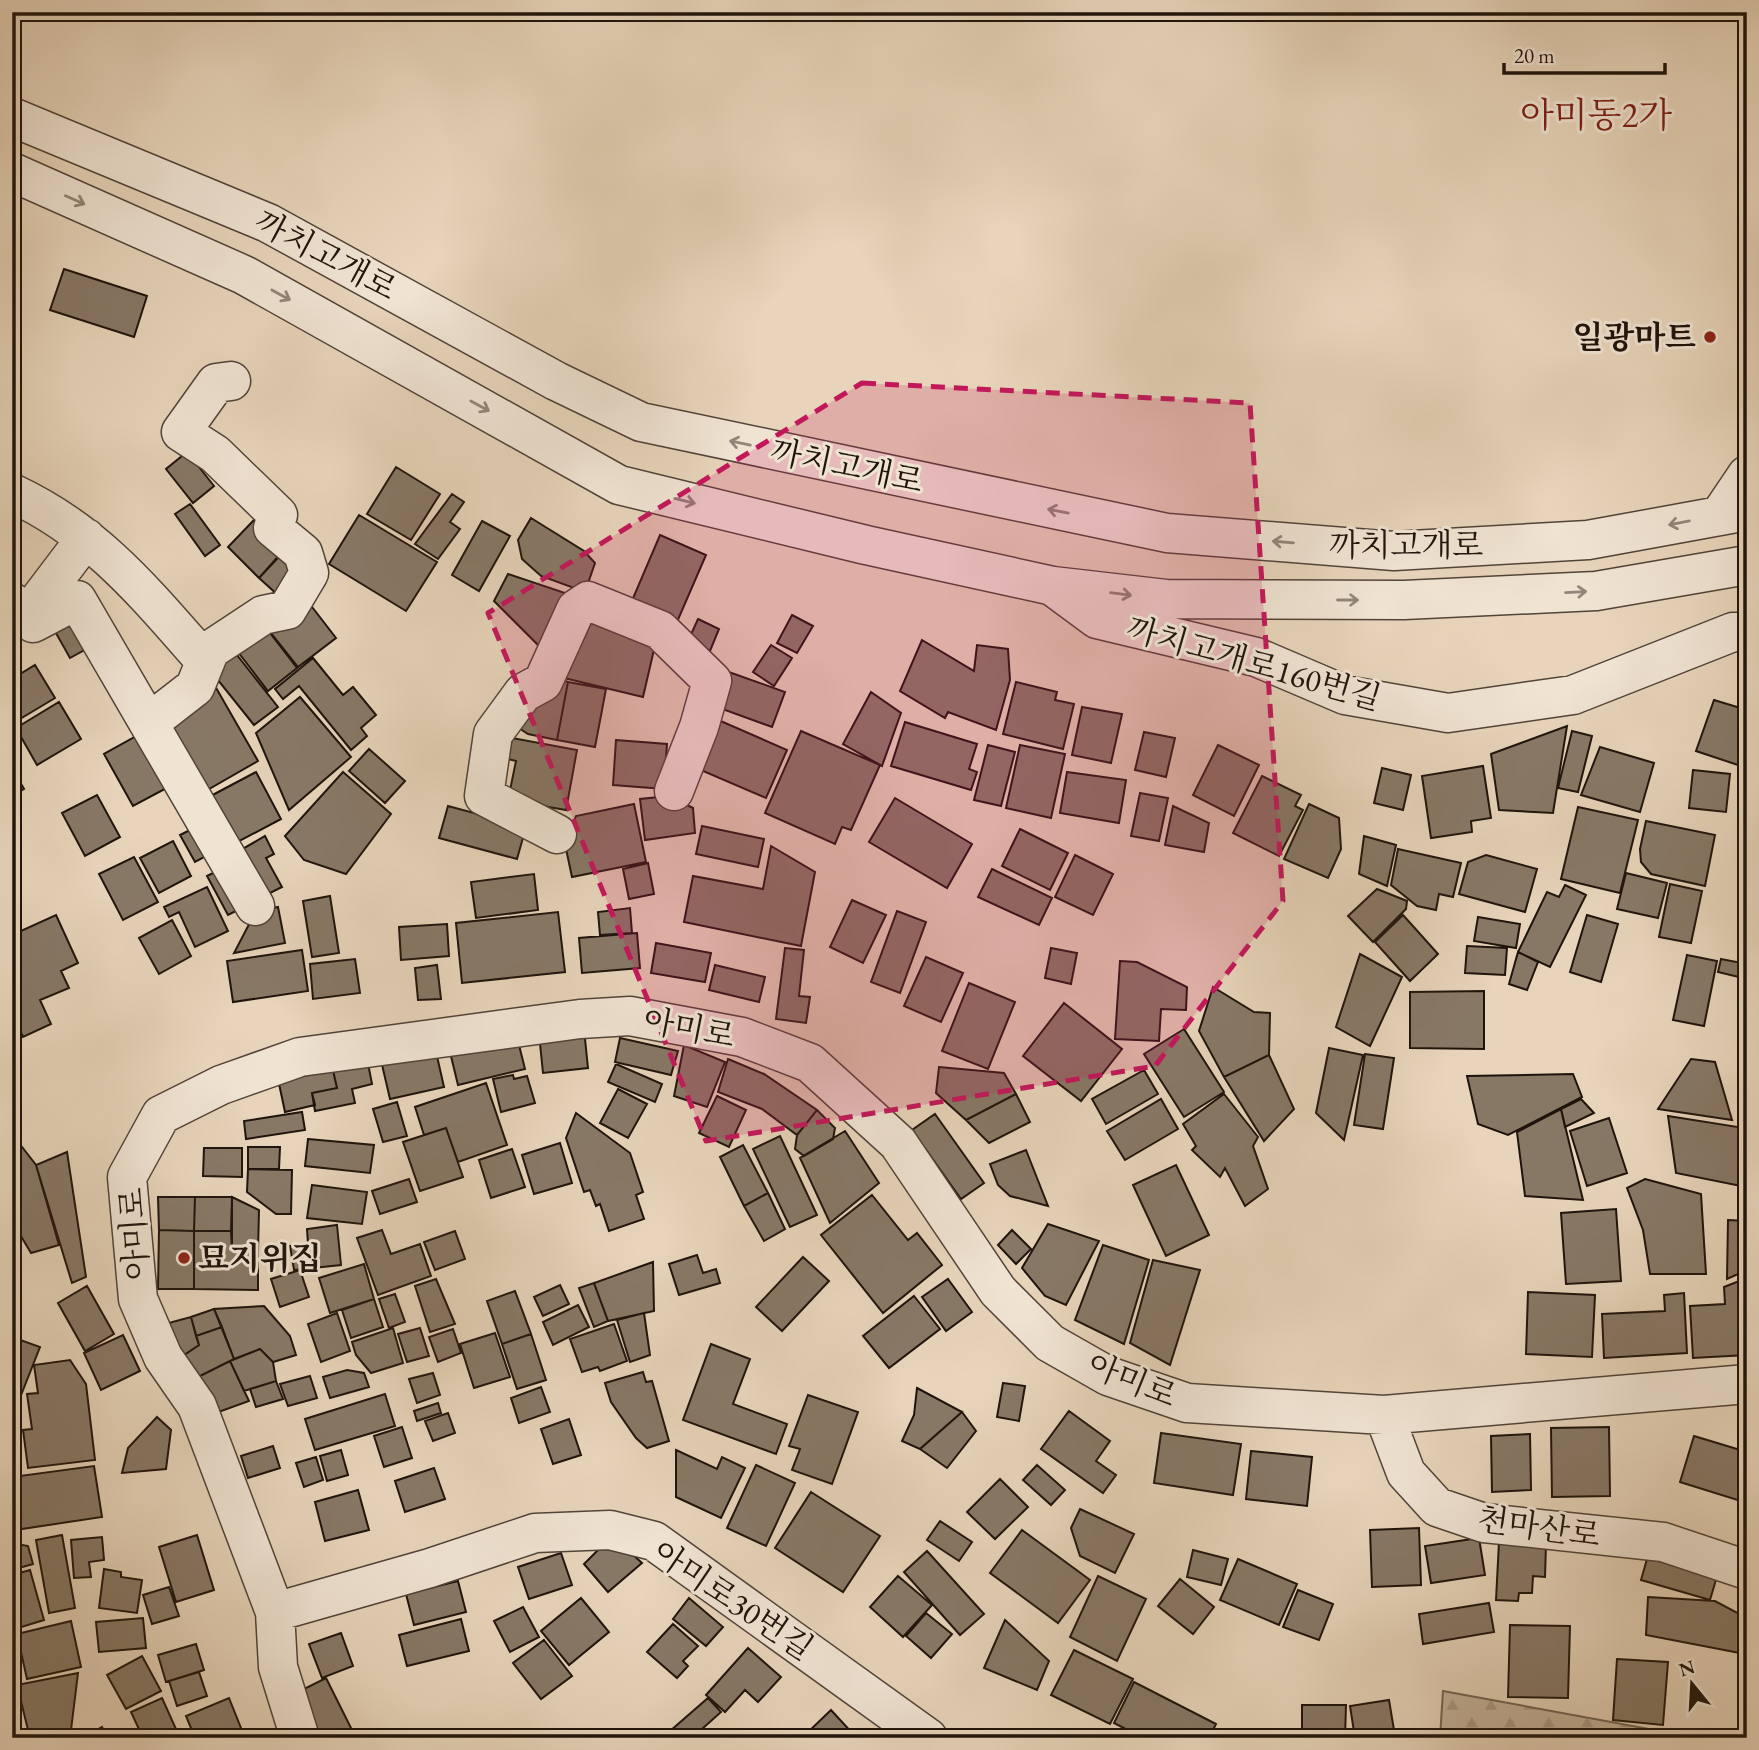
<svg xmlns="http://www.w3.org/2000/svg" width="1759" height="1750" font-family="'EB Garamond','Noto Serif KR',serif">
	<defs>
		<pattern id="forest-firs" width="22" height="20" patternUnits="userSpaceOnUse" patternTransform="scale(1.75)"><rect width="22" height="20" fill="#c5b39c"/><path d="M5 1l3.5 6h-7zM16 11l3.5 6h-7z" fill="#a99985"/></pattern>
	</defs>
	<rect width="100%" height="100%" fill="#e7d4ba"/>
	<filter id="stains"><feTurbulence type="fractalNoise" baseFrequency=".00286" numOctaves="4"/><feColorMatrix values="0 0 0 0 .2 0 0 0 0 .09 0 0 0 0 .02 0 0 0 .5 -.17"/></filter>
	<radialGradient id="worn" r=".72"><stop offset=".6" stop-color="#630" stop-opacity="0"/><stop offset="1" stop-color="#630" stop-opacity=".3"/></radialGradient>
	<path fill="url(#forest-firs)" stroke="#726454" stroke-width="2" d="M1443,1691l255,47h-258z"/>
	<path fill="#877866" stroke="#1f140c" stroke-width="2" d="M64,269l83,27 -13,41 -84,-27z
		M187,452l27,34 -21,17 -27,-34z
		M396,467l44,27 -29,46 -44,-26z
		M452,494l12,8 -14,20 10,7 -22,30 -23,-15z
		M190,504l30,41 -15,11 -30,-42z
		M359,515l78,47 -31,49 -77,-47z
		M531,518l53,33 11,12 -10,29 -44,-16 -19,-17 -4,-19z
		M254,520l30,30 -25,28 -31,-31z
		M482,521l28,15 -31,55 -27,-16z
		M660,535l46,20 -29,67 -46,-19z
		M289,546l14,25 -24,25 -20,-18z
		M508,574l66,22 -29,56 -51,-51z
		M309,603l27,35 -38,29 -27,-34z
		M75,604l22,39 -27,15 -22,-39z
		M591,609l65,32 -13,56 -79,-19 10,-42 10,2z
		M792,615l21,11 -16,27 -20,-10z
		M698,619l21,10 -9,22 -22,-10z
		M260,620l37,48 -29,23 -37,-48z
		M922,640l52,31 3,-26 31,4 2,31 -14,50 -48,-18 -3,6 -45,-27z
		M771,645l21,13 -18,28 -21,-14z
		M233,650l45,57 -24,18 -45,-56z
		M313,658l30,37 10,-8 23,28 -15,13 6,8 -16,14 -52,-64 -16,13 -8,-10z
		M35,665l20,33 -40,24 -3,-4v-39z
		M726,671l59,21 -13,35 -58,-21z
		M556,678l12,4 -11,58 -29,-6 -9,-6z
		M568,682l38,7 -11,58 -38,-7z
		M1016,682l41,10 -2,8 19,4 -11,45 -60,-15z
		M215,686l43,75 -61,35 -42,-75z
		M871,692l30,21 -19,53 -39,-22z
		M300,697l51,60 -62,53 -33,-77z
		M1714,700l33,10v58l-51,-17z
		M59,702l22,37 -44,26 -21,-37z
		M1082,707l40,7 -11,49 -39,-8z
		M716,719l71,31 -21,48 -70,-30z
		M905,722l72,22 -8,25 8,3 -6,18 -80,-24z
		M1567,726l-14,87 -54,-3 -8,-56z
		M147,730l29,53 -43,23 -29,-52z
		M801,731l79,34 -29,65 -9,-3 -7,17 -70,-31z
		M1572,731l20,5 -14,56 -20,-4z
		M1144,732l31,6 -9,39 -31,-7z
		M512,738l65,12 -11,60 -58,-10 8,-39 -8,-2z
		M616,740l51,4 -3,45 -51,-4z
		M988,745l27,7 -14,54 -27,-6z
		M1020,745l45,9 -14,64 -45,-10z
		M1218,745l41,20 -25,51 -41,-21z
		M1600,747l54,16 -14,49 -59,-17z
		M369,749l36,32 -20,22 -36,-32z
		M1483,766l8,52 -20,3 1,11 -41,6 -9,-62z
		M12,768l12,21 -12,7z
		M1382,768l29,7 -8,35 -29,-7z
		M1693,770l37,4 -4,38 -37,-4z
		M256,772l25,47 -51,27 -25,-47z
		M343,772l48,42 -45,60 -42,-14 -19,-24z
		M1067,772l59,8 -7,43 -59,-10z
		M1262,776l39,19 -6,11 8,4 -24,46 -46,-23z
		M1744,787l3,1v46l-5,-1z
		M1140,793l28,5 -9,43 -28,-5z
		M97,795l23,42 -35,19 -23,-43z
		M669,796l24,12 2,25 -50,7 -5,-41z
		M895,798l77,46 -25,44 -78,-46z
		M634,804l12,58 -74,15 -7,-33 11,-28z
		M1309,804l30,14 2,31 -13,29 -44,-19z
		M448,806l78,21 -9,32 -78,-21z
		M1173,806l36,17 -5,29 -39,-7z
		M1578,807l60,13 -18,73 -59,-14z
		M1646,821l69,14 -10,51 -54,-12 -10,-12 -1,-13z
		M204,823l15,26 -24,13 -15,-27z
		M702,826l62,13 -6,28 -62,-13z
		M1020,829l48,24 -18,37 -48,-24z
		M265,836l9,18 -8,4 16,29 -24,12 -24,-45z
		M1364,836l32,9 -9,41 -28,-12z
		M173,841l18,35 -32,17 -19,-35z
		M771,846l44,26 -14,74 -117,-24 9,-46 70,13z
		M1398,849l63,14 -8,34 -14,-3 -3,16 -19,-4 -26,-21z
		M1075,855l38,19 -20,41 -38,-18z
		M1486,855l51,14 -12,43 -66,-18 9,-32z
		M134,857l24,45 -35,18 -24,-46z
		M648,863l6,31 -25,5 -6,-30z
		M225,867l21,39 -18,9 -21,-39z
		M992,869l60,29 -13,27 -61,-28z
		M1626,873l41,10 -9,35 -41,-9z
		M534,874l4,36 -62,8 -5,-36z
		M1670,884l32,7 -11,52 -32,-6z
		M1565,885l21,10 -36,72 -32,-15 29,-60 12,5z
		M207,887l21,44 -33,16 -16,-35 -10,5 -5,-10z
		M1377,889l30,12 -1,8 -33,33 -25,-26z
		M330,896l9,57 -27,4 -9,-56z
		M852,900l34,15 -23,48 -33,-16z
		M278,907l7,36 -51,10 22,-42z
		M630,908l2,25 -32,2 -2,-23z
		M897,911l29,11 -26,71 -29,-11z
		M558,912l7,60 -103,11 -6,-60z
		M56,915l22,48 -17,8 8,17 -29,12 11,24 -28,13 -11,-24v-63l5,-2 -5,-13z
		M1403,915l35,39 -28,27 -35,-39z
		M1587,915l31,9 -17,58 -31,-10z
		M1478,917l42,7 -4,24 -42,-7z
		M172,920l19,36 -32,18 -20,-36z
		M447,924l2,32 -48,4 -2,-33z
		M637,933l3,35 -58,5 -3,-35z
		M656,943l55,10 -6,29 -54,-9z
		M1467,946l40,2 -2,27 -40,-2z
		M785,948l19,2 -5,46 11,1 -4,26 -30,-4z
		M1051,948l26,5 -6,31 -26,-6z
		M302,950l6,41 -75,11 -6,-41z
		M1518,952l20,10 -11,28 -18,-6z
		M1360,954l42,23 -32,69 -34,-19z
		M1687,955l30,6 -13,65 -31,-6z
		M926,957l37,16 -22,49 -37,-16z
		M355,959l5,34 -47,6 -3,-35z
		M1721,959l26,5v15l-29,-7z
		M1120,961l17,1 50,25 -1,23 -25,-1 -2,32 -44,-2z
		M437,965l4,34 -23,1 -3,-32z
		M715,965l50,12 -6,25 -50,-12z
		M969,983l46,19 -27,67 -46,-18z
		M1213,987l41,25 16,1 -1,42 -45,22 -25,-46z
		M1484,991v58l-74,-1v-56z
		M1064,1003l58,46 -41,52 -58,-45z
		M584,1029l4,39 -45,5 -4,-39z
		M1184,1029l40,63 -40,25 -40,-63z
		M516,1033l9,36 -67,16 -9,-37z
		M620,1038l58,13 -7,24 -56,-13z
		M434,1043l10,44 -54,12 -10,-43z
		M684,1045l41,17 -18,45 -33,-11z
		M1329,1048l34,7 -19,85 -28,-27z
		M1365,1054l29,4 -11,71 -29,-4z
		M1269,1055l25,54 -30,32 -40,-64z
		M367,1058l5,26 -20,5 3,14 -40,8 -3,-18 25,-5 -5,-22z
		M728,1059l36,15 53,36 -20,25 -35,-26 -44,-17z
		M1691,1059l24,3 17,58 -74,-11z
		M616,1064l46,20 -7,18 -47,-20z
		M332,1066l5,22 -25,5 3,12 -30,7 -7,-33z
		M939,1067l65,6 12,21 -50,26 -30,-27z
		M1144,1070l14,24 -52,30 -14,-25z
		M1573,1074l9,23 -74,38 -30,-11 -11,-48z
		M513,1075l1,4 13,-3 8,27 -34,9 -8,-33z
		M486,1083l21,62 -49,17 -12,-34 -22,7 -9,-28z
		M618,1089l29,15 -19,34 -28,-15z
		M1016,1094l14,28 -41,21 -23,-23z
		M1224,1094l34,43 -5,9 15,43 -23,17 -20,-38 -5,9 -28,-27 4,-4 -13,-22z
		M717,1096l29,14 -17,37 -30,-14z
		M1161,1099l17,30 -53,31 -18,-29z
		M1581,1099l13,14 -29,14 -4,-18z
		M397,1102l10,34 -24,6 -10,-33z
		M1561,1109l22,91 -58,-4 -8,-64z
		M817,1110l18,18 -2,11 -29,17 -9,-7 2,-14z
		M302,1112l3,18 -59,9 -2,-18z
		M576,1113l54,40 13,39 -7,3 8,24 -35,12 -9,-27 -4,2 -6,-16 -6,2 -18,-54z
		M935,1114l49,69 -23,16 -49,-69z
		M1668,1116l70,11 8,60 -70,-14z
		M1609,1118l18,55 -40,13 -17,-55z
		M446,1128l17,49 -43,14 -17,-49z
		M845,1131l34,52 -49,40 -30,-65z
		M12,1134l24,31 23,80 -28,8 -19,-32z
		M780,1136l37,79 -27,12 -37,-78z
		M308,1139l66,6 -4,28 -65,-7z
		M560,1143l12,40 -38,11 -12,-39z
		M743,1145l25,48 -24,13 -24,-49z
		M248,1147h32l-1,22h-31z
		M204,1148h38v29l-39,-1z
		M512,1149l13,38 -34,11 -12,-38z
		M1026,1150l22,56 -38,-10 -12,-11 -8,-21z
		M67,1152l19,125 -14,6 -36,-118z
		M1176,1165l33,70 -43,21 -33,-71z
		M248,1169l44,1 -1,44h-15l-29,-22z
		M409,1179l8,23 -37,12 -8,-23z
		M1645,1179l56,15 5,80h-56l-7,-44 -16,-42z
		M312,1185l55,7 -5,32 -55,-6z
		M768,1193l17,36 -21,12 -20,-35z
		M872,1195l36,45 9,-7 25,32 -59,48 -62,-78z
		M158,1197h37l-1,34 -35,-1z
		M195,1197h37l-1,34h-37z
		M232,1197l27,13 -1,42 -26,-1z
		M1616,1209l5,72 -55,3 -5,-71z
		M1728,1220l19,1v49l-20,9z
		M1048,1224l51,17 -33,64 -21,-9 -23,-28z
		M337,1225l4,40 -47,5 -4,-24 18,-2 -1,-15z
		M159,1230l35,1v58h-36z
		M382,1230l9,24 29,-10 11,32 -53,19 -21,-57z
		M1012,1230l19,19 -15,15 -18,-19z
		M194,1231h37l1,20 26,1v38l-64,-1z
		M455,1231l10,28 -30,11 -11,-28z
		M1103,1245l46,15 -25,84 -49,-24z
		M697,1255l6,18 13,-4 4,14 -41,12 -10,-31z
		M803,1257l26,24 -47,50 -26,-24z
		M1153,1260l47,10 -30,95 -40,-22z
		M653,1262l1,49 -46,10 -14,-38z
		M364,1264l10,35 -44,14 -11,-35z
		M300,1270l9,27 -29,10 -9,-28z
		M1747,1278v77l-54,3 -3,-52 35,-2 -1,-17z
		M436,1279l19,45 -25,8 -15,-46z
		M948,1279l24,33 -26,19 -24,-34z
		M594,1283l14,38 -14,6 -15,-39z
		M560,1285l9,19 -26,12 -9,-19z
		M87,1286l27,48 -29,17 -27,-48z
		M515,1291l16,43 -29,10 -15,-43z
		M1528,1292l67,3 -3,62 -66,-3z
		M1684,1293l3,60 -83,5 -2,-44 63,-3 -1,-16z
		M395,1294l10,28 -16,6 -10,-29z
		M914,1296l26,33 -51,39 -26,-32z
		M374,1299l9,28 -32,11 -9,-28z
		M578,1305l11,22 -36,18 -10,-23z
		M264,1306l26,30 6,19 -23,7 -13,-13 -26,10 -20,-50z
		M214,1309l8,18 -26,9 -5,-19z
		M337,1313l13,38 -29,11 -13,-38z
		M644,1313l6,42 -20,7 -13,-42z
		M191,1317l8,28 -18,12 -20,-32z
		M614,1324l13,37 -27,10 -2,-4 -16,5 -12,-33z
		M222,1327l12,32 -40,20 -13,-22 18,-12 -3,-9z
		M393,1328l10,35 -32,10 -15,-18 -4,-13z
		M420,1328l9,28 -22,6 -9,-28z
		M453,1329l8,24 -23,9 -9,-25z
		M495,1333l15,44 -36,11 -14,-44z
		M531,1334l15,46 -29,9 -15,-45z
		M123,1335l17,36 -39,19 -17,-37z
		M12,1337l28,10 -28,71z
		M711,1344l39,15 -17,45 54,20 -11,30 -93,-34z
		M260,1349l13,13 3,19 -32,10 -14,-30z
		M70,1360l16,24 9,76 -67,8 -5,-38 9,-1 -5,-35 11,-1 -4,-28z
		M230,1361l19,40 -36,13 -19,-35z
		M347,1370l17,3 5,14 -39,11 -7,-21z
		M643,1372l3,10 6,-1 17,60 -22,7 -11,-10 -25,-36 -6,-19z
		M433,1373l7,22 -23,8 -8,-24z
		M310,1376l7,22 -29,8 -8,-22z
		M276,1381l7,18 -27,8 -6,-18z
		M1003,1383l22,3 -6,35 -22,-4z
		M541,1387l9,25 -31,11 -8,-25z
		M917,1388l45,24 -42,37 -18,-8 12,-26z
		M385,1394l10,32 -80,24 -10,-31z
		M808,1395l50,17 -26,72 -40,-14 8,-21 -11,-3z
		M438,1403l3,10 -24,8 -3,-10z
		M1069,1411l41,30 -14,20 20,14 -13,18 -62,-44z
		M962,1412l14,19 -29,37 -27,-19z
		M448,1413l7,20 -22,8 -8,-20z
		M157,1417l14,13 -5,39 -44,4 6,-25z
		M569,1419l12,36 -28,9 -12,-35z
		M402,1427l10,31 -28,9 -10,-31z
		M1609,1427l1,69 -58,1 -1,-69z
		M1161,1433l80,11 -8,51 -79,-12z
		M1530,1434l1,56 -39,2 -1,-56z
		M1694,1436l53,16v51l-67,-21z
		M273,1446l7,22 -32,10 -7,-22z
		M341,1450l7,25 -21,6 -7,-25z
		M676,1450l41,19 5,-12 23,11 -24,50 -45,-21z
		M1251,1451l61,6 -5,49 -61,-7z
		M316,1457l7,23 -19,7 -8,-24z
		M756,1465l39,18 -29,63 -39,-18z
		M1037,1465l28,25 -14,15 -28,-25z
		M94,1466l8,51 -87,13 -3,-53z
		M434,1468l11,31 -40,13 -10,-31z
		M1000,1479l28,28 -33,32 -28,-27z
		M358,1490l11,40 -44,11 -10,-39z
		M811,1492l69,44 -37,56 -68,-44z
		M1080,1509l54,25 -19,39 -35,-17 -9,-28z
		M940,1521l32,21 -13,19 -32,-21z
		M1419,1528l2,57 -49,2 -2,-57z
		M1022,1530l68,50 -32,43 -68,-50z
		M62,1535l13,73 -26,5 -13,-73z
		M197,1535l17,55 -38,12 -17,-55z
		M612,1536l30,27 -34,29 -24,-28z
		M102,1537l2,23 -15,2 2,15 -17,1 -3,-38z
		M1479,1538l6,37 -54,8 -6,-37z
		M1499,1542l47,2 -1,33 -12,-1 -1,17h-13l-1,8 -22,-1z
		M12,1543l16,3 5,18 -21,6z
		M1651,1545l69,21 -10,34 -69,-20z
		M1193,1550l35,9 -7,26 -34,-8z
		M927,1551l57,63 -24,21 -56,-63z
		M561,1553l11,32 -43,14 -11,-32z
		M1238,1559l59,25 -18,41 -59,-25z
		M104,1569l17,3v5l21,3 -5,33 -38,-5z
		M30,1570l14,50 -29,9 -3,-54z
		M898,1576l34,29 -29,32 -33,-30z
		M1098,1576l48,23 -29,62 -47,-24z
		M1180,1579l34,28 -21,27 -35,-28z
		M458,1581l8,31 -52,13 -8,-31z
		M169,1587l10,29 -27,8 -9,-29z
		M1298,1590l35,14 -14,36 -36,-13z
		M1648,1597l67,4 32,17 -2,36 -99,-19z
		M581,1598l28,34 -40,33 -28,-34z
		M689,1598l34,29 -17,19 -33,-27z
		M1489,1603l5,29 -71,12 -4,-30z
		M523,1607l16,30 -29,15 -16,-31z
		M926,1613l26,21 -21,24 -25,-22z
		M143,1618l3,30 -47,4 -3,-30z
		M461,1619l8,32 -62,15 -8,-31z
		M1005,1620l44,41 -12,29 -53,-22z
		M71,1621l10,46 -54,12 -10,-45z
		M673,1624l25,22 -15,15 5,5 -11,12 -30,-26z
		M1510,1625l60,1 -2,72 -60,-1z
		M341,1633l12,33 -31,12 -13,-34z
		M544,1640l28,36 -31,23 -28,-36z
		M196,1644l8,26 -38,12 -8,-27z
		M748,1648l33,29 -23,25 -13,-12 -20,22 -19,-17z
		M1074,1650l59,29 -23,45 -59,-29z
		M142,1656l19,35 -35,18 -19,-34z
		M1617,1659l51,3 -5,63 -50,-5z
		M199,1672l8,24 -30,10 -8,-25z
		M78,1673l-7,57 -21,8h-20l-13,-53z
		M326,1678l29,58 -3,2h-31l-23,-46z
		M1134,1682l82,42 -7,14h-66l-29,-15z
		M162,1698l18,40h-37l-12,-26z
		M229,1698l16,40h-50l-9,-22z
		M708,1698l13,14 -29,26h-30z
		M1389,1700l6,36 -40,2 -5,-32z
		M1302,1705h44l-1,33h-43z
		M831,1710l23,25 -3,3h-40l-4,-5z
		M102,1727l6,11h-18l-1,-3z"/>
	<g fill="none" stroke-linecap="round" stroke-linejoin="round">
		<g stroke="#514438" stroke-width="41">
			<path id="minor" d="M12,117l256,106 288,158 85,41 526,111 227,18 194,-11 159,-29
				M12,172l232,103 375,210 247,60 187,41 113,13 238,1 192,-9 151,-26
				M12,493c84,39 132,99 192,167
				M1720,515l27,-40
				M1055,588l42,31 159,38 89,38 103,18 125,-18 160,-63h14
				M12,602l21,21 44,-23 178,306
				M27,616l59,-78
				M150,722l45,-35 15,-37 53,-35 24,-5 22,-37 -6,-20 -30,-25 5,-13 -63,-61 -34,-22 35,-49 15,-2
				M557,834l-73,-38 9,-62 30,-41 20,-11 33,-73 12,-8 72,29 52,51 -13,46 -25,64
				M1384,1415l22,58 31,34 47,16 179,19 84,28
				M275,1612l155,-44 105,-35 75,-3 44,11 274,197
				M300,1738l-22,-71 -3,-55 -78,-206 -34,-49 -25,-58 -11,-122 34,-62 60,-30 79,-28 280,-38 50,-3 112,21 68,26 88,80 100,148 52,52 58,33 79,27 197,12 363,-31"/>
		</g>
		<use href="#minor" stroke="#efe3d2" stroke-width="38"/>
	</g>
	<defs><path id="oneway-shaft" d="M-6 0H5M1.5-3L5.5 0L1.5 3" fill="none" stroke-width="1.6" stroke-linecap="round" stroke-linejoin="round" transform="scale(1.75)"/></defs>
	<g stroke="#918679">
		<use href="#oneway-shaft" transform="translate(75 200) rotate(24)"/>
		<use href="#oneway-shaft" transform="translate(281 295) rotate(29)"/>
		<use href="#oneway-shaft" transform="translate(480 406) rotate(29)"/>
		<use href="#oneway-shaft" transform="translate(740 443) rotate(-168)"/>
		<use href="#oneway-shaft" transform="translate(685 501) rotate(14)"/>
		<use href="#oneway-shaft" transform="translate(1058 511) rotate(-169)"/>
		<use href="#oneway-shaft" transform="translate(1679 523) rotate(169)"/>
		<use href="#oneway-shaft" transform="translate(1283 542) rotate(-175)"/>
		<use href="#oneway-shaft" transform="translate(1576 592) rotate(-3)"/>
		<use href="#oneway-shaft" transform="translate(1121 594) rotate(7)"/>
		<use href="#oneway-shaft" transform="translate(1348 600)"/>
	</g>
	<path fill="#c2185b" fill-opacity="0.2" stroke="#c2185b" stroke-width="5" stroke-dasharray="14 9" stroke-linejoin="round" d="M862,383l388,20 33,498 -128,165 -449,75 -218,-528z"/>
	<g fill="#8f2418" stroke="#efe3d2" stroke-width="2.5">
		<circle cx="1710" cy="337" r="7"/>
		<circle cx="184" cy="1258" r="7"/>
	</g>
	<g text-anchor="middle" stroke-width="6" stroke-linejoin="round" paint-order="stroke">
		<g font-size="32" fill="#1f140c" stroke="#efe3d2">
			<text transform="translate(326 255) rotate(28)" y="11">까치고개로</text>
			<text transform="translate(847 466) rotate(12)" y="11">까치고개로</text>
			<text x="1406" y="556">까치고개로</text>
			<text transform="translate(1254 663) rotate(16)" y="11">까치고개로160번길</text>
			<text transform="translate(689 1028) rotate(11)" y="11">아미로</text>
			<text transform="translate(134 1234) rotate(-94)" y="11">아미로</text>
			<text transform="translate(1132 1380) rotate(22)" y="11">아미로</text>
			<text transform="translate(1539 1527) rotate(8)" y="11">천마산로</text>
			<text transform="translate(733 1600) rotate(34)" y="11">아미로30번길</text>
		</g>
		<g font-size="32" font-weight="bold" fill="#1f140c" stroke="#efe3d2" text-anchor="end">
			<text x="1696" y="348">일광마트</text>
			<text x="198" y="1269" text-anchor="start">묘지위집</text>
		</g>
		<g font-size="35" fill="#7a1f14" stroke="#efe3d2">
			<text x="1596" y="127">아미동2가</text>
		</g>
	</g>
	<rect width="1759" height="1750" fill="none" stroke="#e7d4ba" stroke-width="42"/>
	<rect x="14" y="14" width="1731" height="1722" fill="none" stroke="#1f140c" stroke-width="3.5"/>
	<rect x="21" y="21" width="1717" height="1708" fill="none" stroke="#1f140c" stroke-width="2"/>
	<g transform="translate(1692 1684) rotate(342)" stroke="#efe3d2" stroke-width="5" paint-order="stroke">
	<path d="M0-5L12 26L0 18L-12 26Z" fill="#1f140c"/>
	<text y="-10" font-size="19" font-weight="bold" text-anchor="middle" fill="#1f140c">N</text>
	</g>
	<path d="M1504 63v10h161v-10" fill="none" stroke="#1f140c" stroke-width="3.5"/>
	<text x="1514" y="63" font-size="21" fill="#1f140c" stroke="#efe3d2" stroke-width="5" paint-order="stroke">20 m</text>
	<rect width="100%" height="100%" filter="url(#stains)"/>
	<rect width="100%" height="100%" fill="url(#worn)"/>
</svg>
